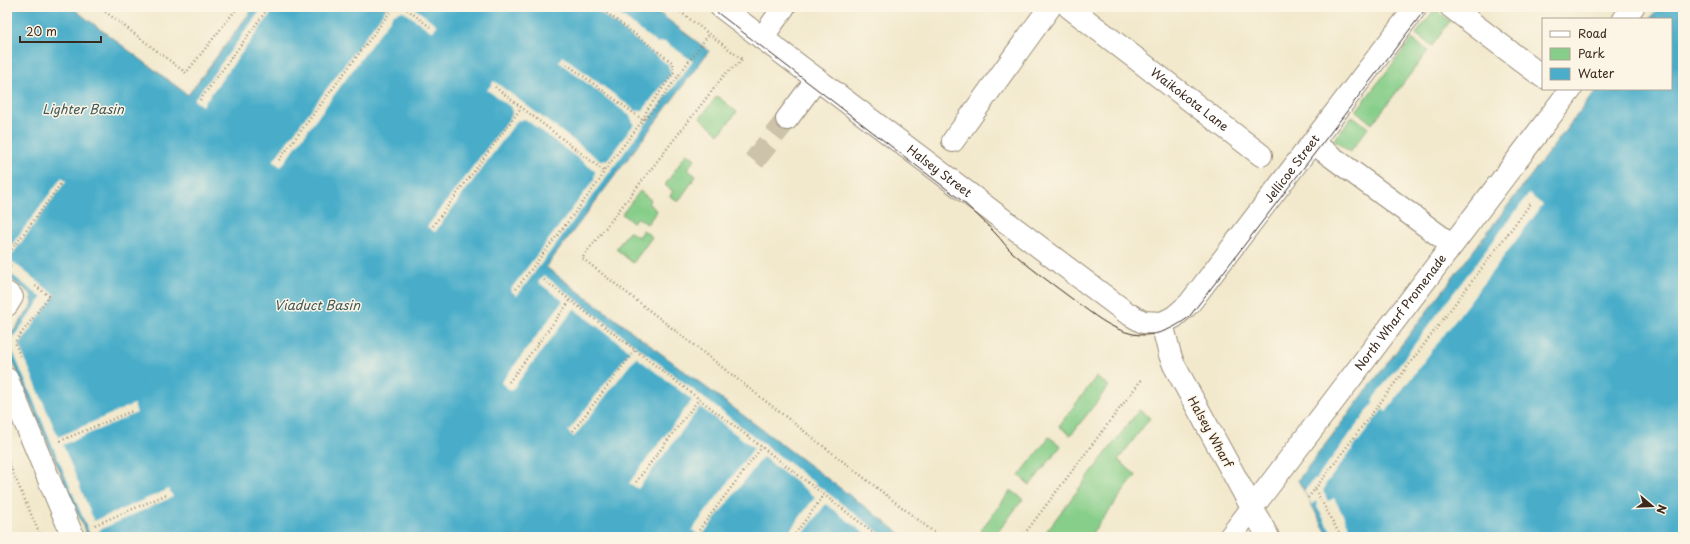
<svg xmlns="http://www.w3.org/2000/svg" width="1690" height="544" font-family="'Playpen Sans',sans-serif">
	<rect width="100%" height="100%" fill="#fcf5e5"/>
	<filter id="ink" filterUnits="userSpaceOnUse"><feTurbulence type="fractalNoise" baseFrequency=".025" numOctaves="2"/><feDisplacementMap in="SourceGraphic" scale="8" xChannelSelector="R" yChannelSelector="G"/><feConvolveMatrix kernelMatrix="1 2 1 2 8 2 1 2 1" color-interpolation-filters="sRGB"/></filter>
	<filter id="wash" filterUnits="userSpaceOnUse"><feTurbulence type="fractalNoise" baseFrequency=".012" numOctaves="4" result="noise"/><feDisplacementMap in="SourceGraphic" scale="16" xChannelSelector="R" yChannelSelector="G"/><feGaussianBlur stdDeviation="0.9" result="paint"/><feColorMatrix in="noise" values="0 0 0 0 0 0 0 0 0 0 0 0 0 0 0 0 0 1.4 0 .05"/><feComposite in="paint" operator="in"/></filter>
	<g filter="url(#wash)">
		<rect width="100%" height="100%" fill="#f2e9cd"/>
		<path fill="#87ce8a" stroke="#617c54" d="M1435,9l15,12 -18,25 -16,-12z
			M1412,39l16,12 -56,73 -16,-13z
			M717,96l20,16 -18,22 -19,-16z
			M1353,116l15,12 -18,24 -16,-12z
			M687,153l8,6 -8,10 9,7 -18,26 -8,-6 3,-5 -8,-6z
			M640,191l11,9 -3,3 9,8 -10,13 -10,-7 -4,6 -11,-9z
			M643,230l9,7 -19,26 -17,-14 13,-18 9,6z
			M1096,377l13,9 -38,49 -12,-9z
			M1139,410l11,8 -32,42 18,15 -47,62h-47z
			M1049,437l12,9 -31,39 -11,-9z
			M1011,490l12,9 -29,38h-4l-9,-7z"/>
		<path fill="#4aadc9" stroke="#426c74" d="M7,7h64l117,88 66,-88h397l58,44 -163,216 359,270h-817l-81,-190 1,-8 25,-35 -2,-10 -24,-18z
			M1660,7h23v530h-354l-31,-57 299,-391h74v-70h-21z"/>
		<path fill="#f2e9cd" d="M263,7h13l-74,99 -8,-6z
			M386,7h27l24,18 -5,7 -29,-21 -9,3 -113,153 -8,-6 113,-152z
			M593,7h17l47,36 8,-1 28,19 -176,235 -7,-6 84,-110 1,-9 -70,-52 -8,2 -82,111 -8,-5 85,-112v-7l-25,-18 7,-9 107,80 6,-1 27,-36 -4,-8 -71,-54 4,-6 73,55 7,-1 28,-36 -3,-9z
			M62,177l4,4 -57,78 46,36 -36,50 39,92 76,-33 3,9 -74,32 31,76 75,-32 4,8 -74,33 3,7h-11l-80,-190 1,-8 30,-41 -35,-27v-20z
			M1529,194l14,11 -157,206 -3,-2 -58,76 1,1 -3,5 5,10 6,-3 21,39h-21l-17,-30 1,-2 -2,-4 -4,4 -8,-14 11,-13 1,1 58,-77 -2,-2z
			M544,275l341,262h-16l-43,-33 -25,33h-16l30,-40 -52,-40 -62,80 -9,-7 62,-82 -54,-41 -62,82 -9,-6 63,-83 -56,-43 -62,80 -6,-5 62,-81 -56,-42 -63,82 -10,-8 62,-82 -25,-19z"/>
	</g>
	<g filter="url(#ink)">
		<g fill="none" stroke-linecap="round" stroke-linejoin="round">
			<path stroke="#cdc3aa" stroke-width="22" stroke-dasharray="22 11" stroke-linecap="butt" d="M754,161l33,-42"/>
			<g stroke="#968a76" stroke-width="24">
				<g id="minor">
					<path id="s1" d="M1069,7l192,148"/>
					<path d="M1451,7l92,70"/>
					<path d="M1624,19l9,-12"/>
					<path d="M762,38l22,-31"/>
					<path d="M787,119l30,-40"/>
					<path d="M953,141l97,-134"/>
					<path d="M1313,143l139,102"/>
					<path d="M7,293l5,4 -5,8"/>
					<path d="M7,379l66,158"/>
					<path id="s2" d="M1230,537l341,-448"/>
					<path id="s3" d="M1268,537l-94,-172 -4,-10 -8,-32 12,-6 15,-13 227,-297"/>
				</g>
			</g>
			<g stroke="#968a76" stroke-width="24">
				<g id="major">
					<path id="s4" d="M721,7l406,306 16,9 19,1"/>
				</g>
			</g>
			<path stroke="#968a76" stroke-width="2.5" stroke-dasharray="1 3" stroke-linecap="butt" d="M99,7l87,66 52,-66
				M404,7l26,20
				M674,7l69,53 -18,14 -143,184 358,279
				M564,62l79,58 7,-6 59,-80
				M495,87l109,84
				M200,100l69,-93
				M279,160l115,-153
				M433,226l88,-118
				M7,256l55,-74
				M7,264l6,4
				M544,280l335,257
				M516,289l84,-109 4,-9 39,-51 4,-10 27,-38 -1,-9 -74,-56
				M20,356l-5,-14 34,-46 -15,-11
				M509,382l61,-81
				M573,431l62,-81
				M60,441l72,-30
				M7,459l34,78
				M636,482l63,-83
				M1315,489l216,-286
				M1308,498l7,-9 26,48
				M95,525l73,-31
				M699,530l63,-83
				M793,537l31,-42
				M1022,537l120,-158"/>
			<use href="#minor" stroke="#fff" stroke-width="22"/>
			<use href="#major" stroke="#fff" stroke-width="22"/>
			<path stroke="#3b2a1e" stroke-width="1" d="M710,7l251,193c12,11 24,22 35,34 6,6 10,13 16,18 20,18 42,33 63,49 18,13 35,28 58,33 21,4 40,-5 56,-17l238,-310"/>
		</g>
	</g>
	<g text-anchor="middle" stroke-width="3" stroke-linejoin="round" paint-order="stroke">
		<g font-size="12" fill="#3b2a1e" stroke="#fcf5e5">
			<text dy="4" stroke="none"><textPath href="#s1" startOffset="152">Waikokota Lane</textPath></text>
			<text dy="4" stroke="none"><textPath href="#s3" startOffset="443">Jellicoe Street</textPath></text>
			<text dy="4" stroke="none"><textPath href="#s4" startOffset="273">Halsey Street</textPath></text>
			<text dy="4" stroke="none"><textPath href="#s2" startOffset="282">North Wharf Promenade</textPath></text>
			<text transform="translate(1210 432) rotate(61)" y="4">Halsey Wharf</text>
		</g>
		<g font-size="13" font-style="italic" fill="#40585a" stroke="#fcf5e5">
			<text x="83" y="114">Lighter Basin</text>
			<text x="317" y="310">Viaduct Basin</text>
		</g>
	</g>
	<rect width="1690" height="544" fill="none" stroke="#fcf5e5" stroke-width="24"/>
	<rect x="1542" y="18" width="130" height="72" fill="#fcf5e5" stroke="#afa495"/>
	<rect x="1550" y="31" width="20" height="6" fill="#ffffff" stroke="#afa495"/>
	<text x="1578" y="38" font-size="12" fill="#3b2a1e">Road</text>
	<rect x="1550" y="48" width="20" height="12" fill="#87ce8a" stroke="#afa495"/>
	<text x="1578" y="58" font-size="12" fill="#3b2a1e">Park</text>
	<rect x="1550" y="68" width="20" height="12" fill="#4aadc9" stroke="#afa495"/>
	<text x="1578" y="78" font-size="12" fill="#3b2a1e">Water</text>
	<g transform="translate(1652 506) rotate(109)" stroke="#fcf5e5" stroke-width="3" paint-order="stroke">
	<path d="M0-3L7 15L0 10L-7 15Z" fill="#3b2a1e"/>
	<text y="-6" font-size="11" font-weight="bold" text-anchor="middle" fill="#3b2a1e">N</text>
	</g>
	<path d="M20 36v6h81v-6" fill="none" stroke="#3b2a1e" stroke-width="2"/>
	<text x="26" y="36" font-size="12" fill="#3b2a1e" stroke="#fcf5e5" stroke-width="3" paint-order="stroke">20 m</text>
</svg>
